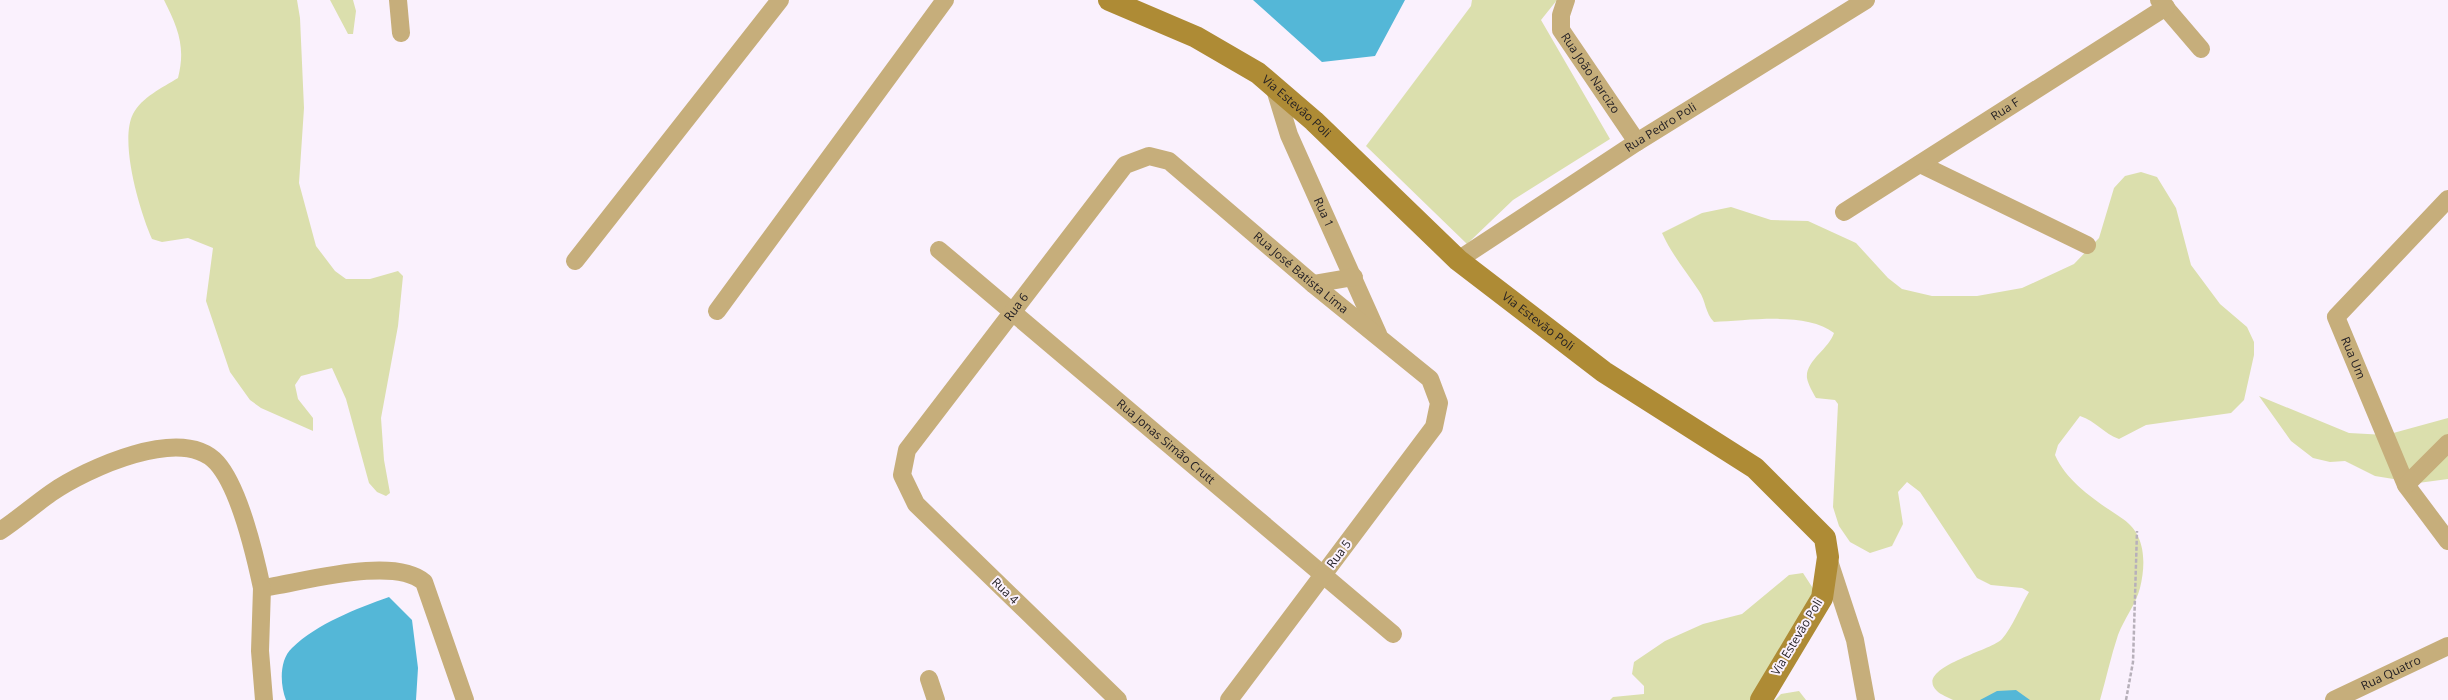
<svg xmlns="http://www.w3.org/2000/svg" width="2448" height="700" font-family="'Open Sans',sans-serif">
	<rect width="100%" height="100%" fill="#faf1fd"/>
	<path fill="#dbdfad" d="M164,0h133l3,18 4,90 -5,75 17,63 19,25 11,8h24l28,-8 5,5 -5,50 -17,92 3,42 6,33 -4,3 -9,-4 -8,-9 -23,-84 -14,-31 -31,8 -6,9 3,14 15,19v13l-52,-23 -11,-8 -20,-28 -24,-71 7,-53 -25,-10 -26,4 -10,-3c-12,-27 -33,-97 -19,-125 9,-17 29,-26 45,-36 8,-31 0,-50 -14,-78z
		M330,0h23l3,11 -3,23h-5z
		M1472,0h85l-16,20 69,119 -97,61 -46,44 -101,-98 105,-140z
		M2141,172l16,5 19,31 15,57 29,39 27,23 7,15v13l-10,45 -13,13 -85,12 -27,14c-15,-5 -23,-18 -39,-23l-22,29 -3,10c13,29 43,47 68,64 23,16 23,44 17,69 -4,16 -16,31 -22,47 -7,21 -12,44 -18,65h-147c-5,-3 -12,-5 -16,-9 -24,-23 54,-40 65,-52 10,-11 19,-34 27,-47l-7,-4 -31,-3 -14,-7 -57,-86 -13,-10 -9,10 5,32 -11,22 -22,7 -20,-11 -11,-16 -6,-19 5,-103 -3,-4 -19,-2c-3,-5 -8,-14 -9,-20 -2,-17 22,-29 27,-45 -27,-22 -87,-12 -120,-11 -9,-9 -8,-21 -15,-31 -13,-20 -27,-36 -37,-58l40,-20 29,-6 40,13 37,1 48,22 32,35 14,11 30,7h45l45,-8 52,-24 25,-26 15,-50 11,-12z
		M2259,396l90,37 37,2 62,-17v61l-30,4 -43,-7 -30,-15 -15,1 -17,-4 -22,-17z
		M1803,573l13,20 -60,107h-146l3,-3 31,-3v-8l-12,-12 2,-12 31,-21 38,-17 39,-10 47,-39z
		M1799,691l7,9h-31l6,-6z"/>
	<path fill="#54b7d7" d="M1253,0h152l-30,56 -53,6z
		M389,597l23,23 6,48 -2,32h-130c-6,-15 -7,-40 6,-52 26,-25 64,-39 97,-51z
		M2016,690l14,10h-50l17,-9z"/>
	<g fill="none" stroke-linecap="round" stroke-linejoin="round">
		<path stroke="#b7b0ba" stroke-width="2.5" stroke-dasharray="4 2" stroke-linecap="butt" d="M2126,700l7,-38 4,-131"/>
		<g stroke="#c6ae7b" stroke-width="18">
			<path d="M398,0l3,33"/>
			<path id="s1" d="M1566,0l-5,15v15l76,112"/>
			<path d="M2159,0l42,49"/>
			<path id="s2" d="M1274,86l15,49 89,199"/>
			<path d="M1920,164l167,81"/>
			<path id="s3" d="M2448,199l-112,118 70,168 42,56"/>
			<path id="s4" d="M1844,212l322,-205"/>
			<path id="s5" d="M939,250l454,384"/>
			<path id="s6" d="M1458,260l179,-118 229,-142"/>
			<path d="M575,261l205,-261"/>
			<path d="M1313,284l41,-7"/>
			<path d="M717,311l228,-311"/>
			<path d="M2406,485l42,-42"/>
			<path d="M0,531c18,-12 34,-26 51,-38 35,-24 131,-69 166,-30 22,25 38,92 45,125 38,-5 131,-33 162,-6l41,118"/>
			<path d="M1828,558l27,82 11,60"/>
			<path d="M262,588l-2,63 4,49"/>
			<path d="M929,679l7,21"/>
			<path id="s7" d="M1118,700l-202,-196 -14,-29 5,-25 218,-285 24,-9 20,5 144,123 117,95 9,24 -5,24 -205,273"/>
			<path id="s8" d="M2334,700l114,-54"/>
		</g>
		<path stroke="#ae8b35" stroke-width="22" id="s9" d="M1109,0l87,37 62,36 56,48 144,139 146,112 151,96 70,70 3,19 -6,41 -61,102"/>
	</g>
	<g text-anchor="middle" stroke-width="4" stroke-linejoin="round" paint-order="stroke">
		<g font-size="12" fill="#211e23" stroke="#faf1fd">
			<text dy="4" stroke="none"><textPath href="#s1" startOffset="83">Rua João Narcizo</textPath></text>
			<text dy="4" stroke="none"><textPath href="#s9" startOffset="217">Via Estevão Poli</textPath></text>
			<text dy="4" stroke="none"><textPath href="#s4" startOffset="191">Rua F</textPath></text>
			<text dy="4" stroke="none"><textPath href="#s6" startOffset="242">Rua Pedro Poli</textPath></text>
			<text dy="4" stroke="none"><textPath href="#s2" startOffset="136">Rua 1</textPath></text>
			<text dy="4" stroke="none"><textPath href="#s7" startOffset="917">Rua José Batista Lima</textPath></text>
			<text dy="4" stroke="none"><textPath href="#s7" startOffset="519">Rua 6</textPath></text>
			<text dy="4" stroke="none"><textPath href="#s9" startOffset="541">Via Estevão Poli</textPath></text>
			<text dy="4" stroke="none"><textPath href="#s3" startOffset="207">Rua Um</textPath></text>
			<text dy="4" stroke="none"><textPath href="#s5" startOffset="297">Rua Jonas Simão Crutt</textPath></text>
			<text transform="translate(1339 554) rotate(-53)" y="4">Rua 5</text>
			<text transform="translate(1005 591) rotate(44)" y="4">Rua 4</text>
			<text transform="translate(1797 637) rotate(-59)" y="4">Via Estevão Poli</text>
			<text dy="4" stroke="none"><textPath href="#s8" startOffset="63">Rua Quatro</textPath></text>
		</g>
	</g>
</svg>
